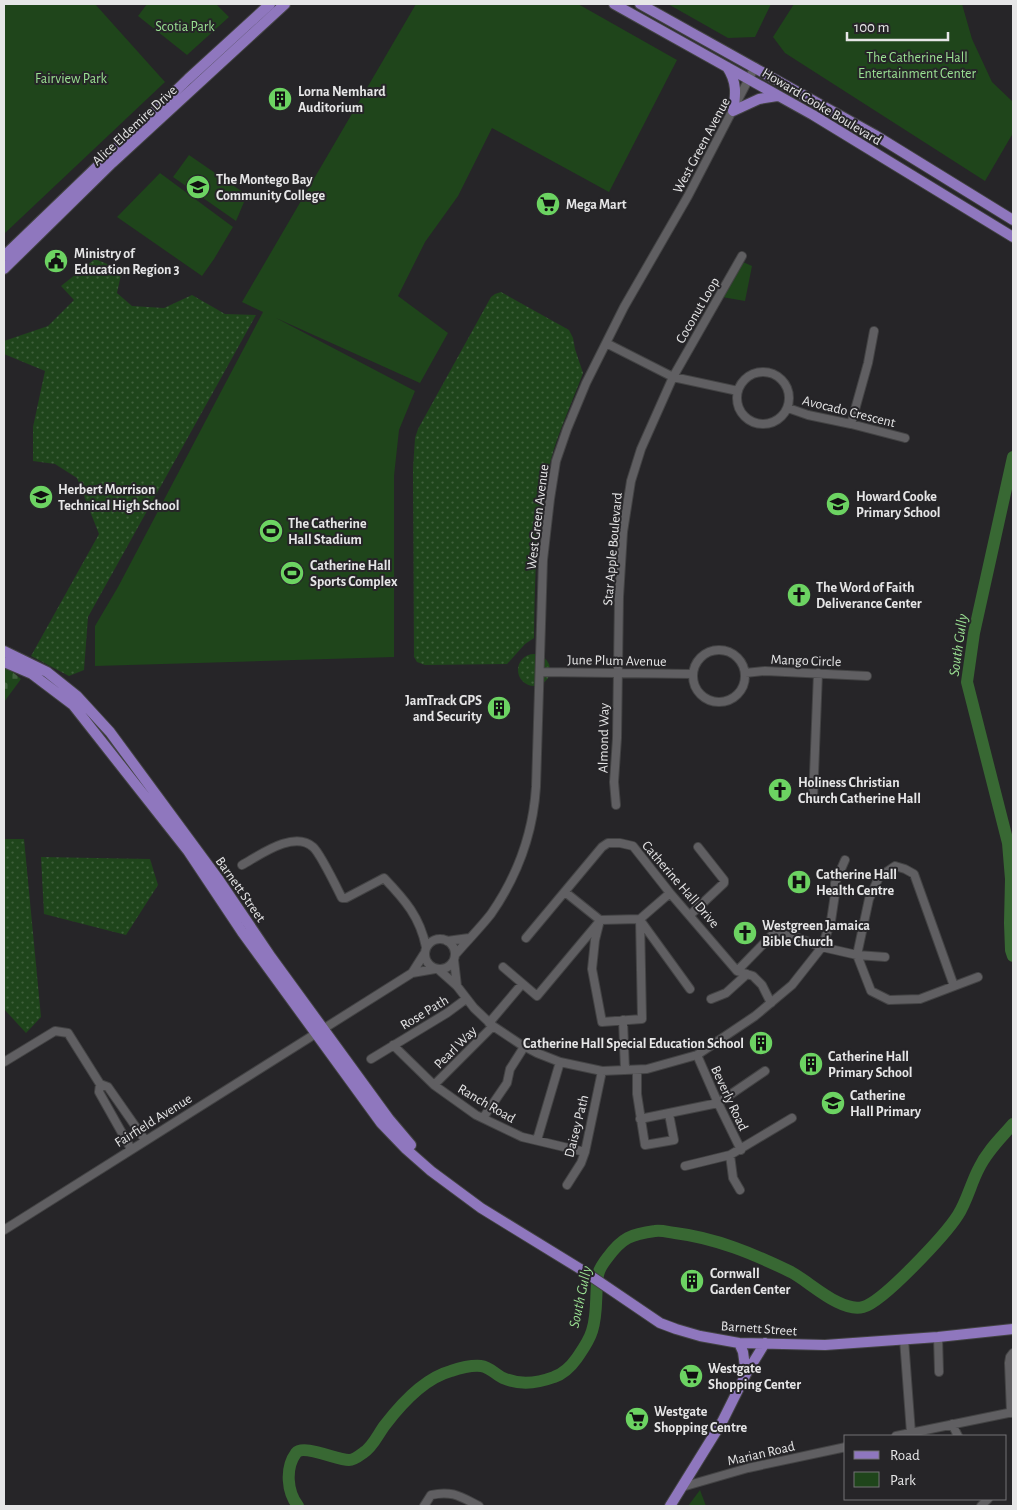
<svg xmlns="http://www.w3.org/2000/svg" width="1017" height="1510" font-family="'Alegreya Sans',sans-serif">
	<defs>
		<pattern id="grass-dots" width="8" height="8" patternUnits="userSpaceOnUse" patternTransform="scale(1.25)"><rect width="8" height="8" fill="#1f451b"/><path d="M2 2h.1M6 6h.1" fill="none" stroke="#40603c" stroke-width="1.8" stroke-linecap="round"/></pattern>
		<pattern id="cemetery-stones" width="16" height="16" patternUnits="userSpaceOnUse" patternTransform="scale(1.25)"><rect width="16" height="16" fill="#1f451b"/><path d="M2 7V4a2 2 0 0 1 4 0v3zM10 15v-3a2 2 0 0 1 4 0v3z" fill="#40603c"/></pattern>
	</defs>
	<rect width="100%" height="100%" fill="#262528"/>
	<path fill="url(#grass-dots)" d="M95,259l27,11 -5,23 15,13 32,2 28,-13 33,19 31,1 -168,302 -4,53 -15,6 -38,-20 68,-122 -22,-56 -22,-14 -22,-3v-34l12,-56 -41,-17v-13l44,-15 26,-26 -13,-14z
		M501,292l68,38 4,8 2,11 8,24c-11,30 -25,59 -33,90 -15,58 -15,116 -16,175l-9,6 -18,20 -82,1 -8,-3 -3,-5 -1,-188 2,-31 3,-9 73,-132 4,-3z
		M518 670a16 16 0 1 1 32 0a16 16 0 1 1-32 0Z
		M4,839h20l17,178 -15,16 -22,-24z
		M41,857l109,2 8,26 -32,50 -82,-21z"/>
	<path fill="url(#cemetery-stones)" d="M4,665l17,14 -17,23z"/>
	<path fill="#1f451b" d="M6,4h89l70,78 -161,152v-228z
		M147,4h69l13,13 -42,38 -49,-39z
		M416,4h162l99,56 -68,132 -117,-64 -34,68 -33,46 -27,54 50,37 -28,50 -144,-65 139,73 -16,39 -5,46v181l-299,9v-40l23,-39 145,-275 -21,-10z
		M668,4h103l-16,33 -27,1z
		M794,4h168l10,35 20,43 21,20v31l-28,48 -200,-128 -12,-16z
		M189,155l58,40 -11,26 -63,-44z
		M160,173l73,54 -19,32 -12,17 -85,-59z
		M743,262l9,4 -7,35 -23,-4z
		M700,1490l6,16h-18z"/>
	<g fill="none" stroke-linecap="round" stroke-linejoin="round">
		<path stroke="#386833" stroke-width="12" d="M1013,457l-39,176 -7,49 41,161 3,36 -1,44 1,27 2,6
			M298,1506c-11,-14 -13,-38 -2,-53 7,-9 41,7 53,7 5,0 10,-4 14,-7 10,-6 15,-19 22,-28 16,-21 40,-47 66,-54 9,-3 20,-6 30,-5 9,1 15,9 22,12 16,7 35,5 51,-1 9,-3 18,-12 23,-19 6,-9 12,-17 15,-27 6,-18 3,-38 6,-56 1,-6 6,-13 10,-18 14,-19 23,-23 47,-26 6,-1 13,1 20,2 41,5 79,21 116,39 19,10 50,41 72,35 20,-5 83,-73 95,-92 9,-14 13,-32 21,-47 8,-17 22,-30 34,-44"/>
		<g stroke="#434344" stroke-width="10">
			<path id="minor" d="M606,343l67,34 65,14
				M737 398a26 26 0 1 1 52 0a26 26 0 1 1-52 0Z
				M788,408l20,7 43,9 54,14
				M851,424l17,-61 6,-32
				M693 676a26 26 0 1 1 52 0a26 26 0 1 1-52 0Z
				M540,672l153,2
				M745,673l20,-2 102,5
				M813,800l5,-127
				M616,805l-2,-23 3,-44 2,-141 4,-65 8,-51 10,-32 32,-72 69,-121
				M242,865c18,-10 52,-35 71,-18 7,6 24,41 29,51h4l38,-20c21,22 36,39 42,69
				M565,892l35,28 40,-1 30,-26
				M690,915l34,-32v-3l-26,-33
				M600,920l-5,20 -3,29 10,53 40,-3 -2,-100
				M640,920l50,69
				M526,938l76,-91 6,-4h12l13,3 37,47 67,78 16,5 9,9 9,18
				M425 954a15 15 0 1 1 30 0a15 15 0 1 1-30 0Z
				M447,941l22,-3
				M455,955c12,-14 25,-27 36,-41 27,-39 42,-80 45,-127l7,-227 7,-61 6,-38 11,-32 19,-46 38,-76 64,-111 67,-129
				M885,957l-28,-2 14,36 18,9 31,-1 58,-22
				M454,960l3,26
				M503,967l34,29 62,-74
				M439,970l18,16 17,22 19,18 27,18 17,9 23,9 42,9 45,-2 50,-14 58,-39 37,-31 30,-38 9,-26 4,-27v-11l10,-23
				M737,971l37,-38 8,-1 40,15 35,8 12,-56 10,-22 16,-11 10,3 9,5 40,112
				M412,973l12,-19
				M711,999l15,-6 21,-19
				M623,1020l2,50
				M489,1023l33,-39
				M393,1045l41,40 42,30 46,22 63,15
				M697,1055l21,48 23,47
				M371,1059l76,-46 19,-14
				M4,1062l51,-31 13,2 32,51 -1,8 32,57
				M637,1070v24l8,51 29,-5 -5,-26
				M100,1084l8,3 37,53
				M434,1085l59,-59
				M483,1118l24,-35 3,-14 14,-22
				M640,1119l78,-16 47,-32
				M537,1140l23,-78
				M730,1155l3,23 7,12
				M685,1166l45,-11 62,-37
				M567,1185l14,-22 4,-11 17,-81
				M4,1230l408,-257 23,-4
				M938,1337l1,35
				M904,1339l7,94
				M1011,1413l-2,-50 1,-6 3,-4
				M952,1424l6,12
				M896,1436l117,-24
				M682,1487l66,-19 98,-21
				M424,1506l7,-11c21,-5 30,2 48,11
				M981,1506l7,-7"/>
		</g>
		<g stroke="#434344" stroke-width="12">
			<path id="major" d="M614,4l199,111 200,122
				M640,4l235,131 138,85
				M727,67c10,15 9,27 6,44
				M733,111l26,-12 18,-3
				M4,256l184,-177 82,-75
				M4,269l108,-106 173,-159
				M4,651l43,21 30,24 33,36 109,148 52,77 118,162 22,26
				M4,662l28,12 41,31 115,146 54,81 139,191 25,26 25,22 50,37 101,62 78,53 16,6 24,7 39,7 86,2 113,-8 75,-8
				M739,1343l4,9 3,22
				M670,1506l52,-84 24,-48 19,-31"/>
		</g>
		<use href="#minor" stroke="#605f62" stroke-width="8"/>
		<use href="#major" stroke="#8f77be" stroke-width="10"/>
	</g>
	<defs>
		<g id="building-disc" transform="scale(1.25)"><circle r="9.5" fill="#6cd362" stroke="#262528"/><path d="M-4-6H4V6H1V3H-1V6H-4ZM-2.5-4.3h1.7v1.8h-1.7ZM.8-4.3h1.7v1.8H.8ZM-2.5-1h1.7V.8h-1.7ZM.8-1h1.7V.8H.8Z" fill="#111"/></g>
		<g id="university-disc" transform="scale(1.25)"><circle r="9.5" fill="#6cd362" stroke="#262528"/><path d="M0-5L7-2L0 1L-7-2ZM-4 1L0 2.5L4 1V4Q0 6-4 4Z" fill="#111"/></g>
		<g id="supermarket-disc" transform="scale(1.25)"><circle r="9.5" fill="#6cd362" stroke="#262528"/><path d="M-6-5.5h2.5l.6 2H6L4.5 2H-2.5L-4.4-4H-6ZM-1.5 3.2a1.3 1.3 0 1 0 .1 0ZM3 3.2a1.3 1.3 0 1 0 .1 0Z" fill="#111"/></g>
		<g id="civic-disc" transform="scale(1.25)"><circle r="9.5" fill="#6cd362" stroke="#262528"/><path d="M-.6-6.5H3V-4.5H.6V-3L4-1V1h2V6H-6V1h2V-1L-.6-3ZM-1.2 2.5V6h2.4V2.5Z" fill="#111"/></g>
		<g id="school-disc" transform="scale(1.25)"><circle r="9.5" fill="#6cd362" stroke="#262528"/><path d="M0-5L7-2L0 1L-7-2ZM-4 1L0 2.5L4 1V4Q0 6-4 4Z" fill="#111"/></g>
		<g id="stadium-disc" transform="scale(1.25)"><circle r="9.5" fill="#6cd362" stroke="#262528"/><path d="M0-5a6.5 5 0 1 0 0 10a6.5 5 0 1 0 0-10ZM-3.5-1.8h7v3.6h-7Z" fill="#111"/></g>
		<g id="church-disc" transform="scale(1.25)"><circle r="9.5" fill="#6cd362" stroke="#262528"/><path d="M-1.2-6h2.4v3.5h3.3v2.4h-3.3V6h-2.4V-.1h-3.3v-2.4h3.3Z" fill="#111"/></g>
		<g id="hospital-disc" transform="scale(1.25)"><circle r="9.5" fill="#6cd362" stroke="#262528"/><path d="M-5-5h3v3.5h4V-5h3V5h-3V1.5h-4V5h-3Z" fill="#111"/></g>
	</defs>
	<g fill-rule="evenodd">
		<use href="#building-disc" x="280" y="99"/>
		<use href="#university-disc" x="198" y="187"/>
		<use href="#supermarket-disc" x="548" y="204"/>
		<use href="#civic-disc" x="56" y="261"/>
		<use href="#school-disc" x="41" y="497"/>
		<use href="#school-disc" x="838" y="504"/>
		<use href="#stadium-disc" x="271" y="531"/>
		<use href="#stadium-disc" x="292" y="573"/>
		<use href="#church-disc" x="799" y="595"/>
		<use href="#building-disc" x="499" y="708"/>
		<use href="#church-disc" x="780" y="790"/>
		<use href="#hospital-disc" x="799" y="882"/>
		<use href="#church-disc" x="745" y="933"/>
		<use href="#building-disc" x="761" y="1043"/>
		<use href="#building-disc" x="811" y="1064"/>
		<use href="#school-disc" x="833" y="1103"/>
		<use href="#building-disc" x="692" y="1281"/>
		<use href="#supermarket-disc" x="691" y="1376"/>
		<use href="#supermarket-disc" x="637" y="1419"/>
	</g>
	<g text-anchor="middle" stroke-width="4" stroke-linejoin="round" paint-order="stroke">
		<g font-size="14" fill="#9be193" stroke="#262528">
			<text x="185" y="31">Scotia Park</text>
			<text x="917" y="62">The Catherine Hall<tspan x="917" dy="16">Entertainment Center</tspan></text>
			<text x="71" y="83">Fairview Park</text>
		</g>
		<g font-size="14" font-weight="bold" fill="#e6e6e7" stroke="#262528" text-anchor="start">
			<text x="298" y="96">Lorna Nemhard<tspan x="298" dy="16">Auditorium</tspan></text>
			<text x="216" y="184">The Montego Bay<tspan x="216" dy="16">Community College</tspan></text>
			<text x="566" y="209">Mega Mart</text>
			<text x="74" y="258">Ministry of<tspan x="74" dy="16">Education Region 3</tspan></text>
			<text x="58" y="494">Herbert Morrison<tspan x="58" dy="16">Technical High School</tspan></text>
			<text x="856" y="501">Howard Cooke<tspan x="856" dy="16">Primary School</tspan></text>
			<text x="288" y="528">The Catherine<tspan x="288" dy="16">Hall Stadium</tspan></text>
			<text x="310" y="570">Catherine Hall<tspan x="310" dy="16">Sports Complex</tspan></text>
			<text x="816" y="592">The Word of Faith<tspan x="816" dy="16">Deliverance Center</tspan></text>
			<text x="482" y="705" text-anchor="end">JamTrack GPS<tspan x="482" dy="16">and Security</tspan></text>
			<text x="798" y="787">Holiness Christian<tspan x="798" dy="16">Church Catherine Hall</tspan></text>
			<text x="816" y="879">Catherine Hall<tspan x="816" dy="16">Health Centre</tspan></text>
			<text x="762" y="930">Westgreen Jamaica<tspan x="762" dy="16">Bible Church</tspan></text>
			<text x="744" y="1048" text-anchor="end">Catherine Hall Special Education School</text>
			<text x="828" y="1061">Catherine Hall<tspan x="828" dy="16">Primary School</tspan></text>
			<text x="850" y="1100">Catherine<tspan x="850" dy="16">Hall Primary</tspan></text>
			<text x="710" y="1278">Cornwall<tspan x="710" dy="16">Garden Center</tspan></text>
			<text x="708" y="1373">Westgate<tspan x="708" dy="16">Shopping Center</tspan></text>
			<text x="654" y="1416">Westgate<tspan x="654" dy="16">Shopping Centre</tspan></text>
		</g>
		<g font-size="14" fill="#e6e6e7" stroke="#262528">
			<text transform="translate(822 106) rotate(31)" y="5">Howard Cooke Boulevard</text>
			<text transform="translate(134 125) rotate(-43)" y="5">Alice Eldemire Drive</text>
			<text transform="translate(701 145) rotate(-62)" y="5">West Green Avenue</text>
			<text transform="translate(697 310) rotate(-60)" y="5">Coconut Loop</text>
			<text transform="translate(849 411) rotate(14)" y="5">Avocado Crescent</text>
			<text transform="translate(537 517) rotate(-83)" y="5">West Green Avenue</text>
			<text transform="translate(612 549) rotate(-85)" y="5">Star Apple Boulevard</text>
			<text transform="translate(617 660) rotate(1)" y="5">June Plum Avenue</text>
			<text transform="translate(806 660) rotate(2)" y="5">Mango Circle</text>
			<text transform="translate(603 738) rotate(-89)" y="5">Almond Way</text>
			<text transform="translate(681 884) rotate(49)" y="5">Catherine Hall Drive</text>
			<text transform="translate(241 889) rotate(55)" y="5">Barnett Street</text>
			<text transform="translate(424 1012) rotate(-31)" y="5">Rose Path</text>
			<text transform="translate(455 1047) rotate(-45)" y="5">Pearl Way</text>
			<text transform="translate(730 1098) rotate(65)" y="5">Beverly Road</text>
			<text transform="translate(487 1103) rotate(30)" y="5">Ranch Road</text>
			<text transform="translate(153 1120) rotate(-32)" y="5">Fairfield Avenue</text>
			<text transform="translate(576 1126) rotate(-76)" y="5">Daisey Path</text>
			<text transform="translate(759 1328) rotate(4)" y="5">Barnett Street</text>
			<text transform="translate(761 1453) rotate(-13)" y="5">Marian Road</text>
		</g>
		<g font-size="15" font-style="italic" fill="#9ae092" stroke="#262528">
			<text transform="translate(958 645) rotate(-82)" y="5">South Gully</text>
			<text transform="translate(580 1297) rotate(-78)" y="5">South Gully</text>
		</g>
	</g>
	<rect width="1017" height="1510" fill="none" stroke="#e6e6e7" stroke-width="10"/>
	<rect x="844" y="1435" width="162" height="65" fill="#262528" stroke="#737274"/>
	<rect x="854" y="1451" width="25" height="8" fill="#8f77be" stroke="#737274"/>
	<text x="890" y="1460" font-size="15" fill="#e6e6e7">Road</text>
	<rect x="854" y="1472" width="25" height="15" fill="#1f451b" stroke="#737274"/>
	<text x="890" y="1485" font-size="15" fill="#e6e6e7">Park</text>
	<path d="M847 32v8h101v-8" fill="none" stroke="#e6e6e7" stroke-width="2.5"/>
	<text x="854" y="32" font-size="15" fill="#e6e6e7" stroke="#262528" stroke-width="4" paint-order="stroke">100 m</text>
</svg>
